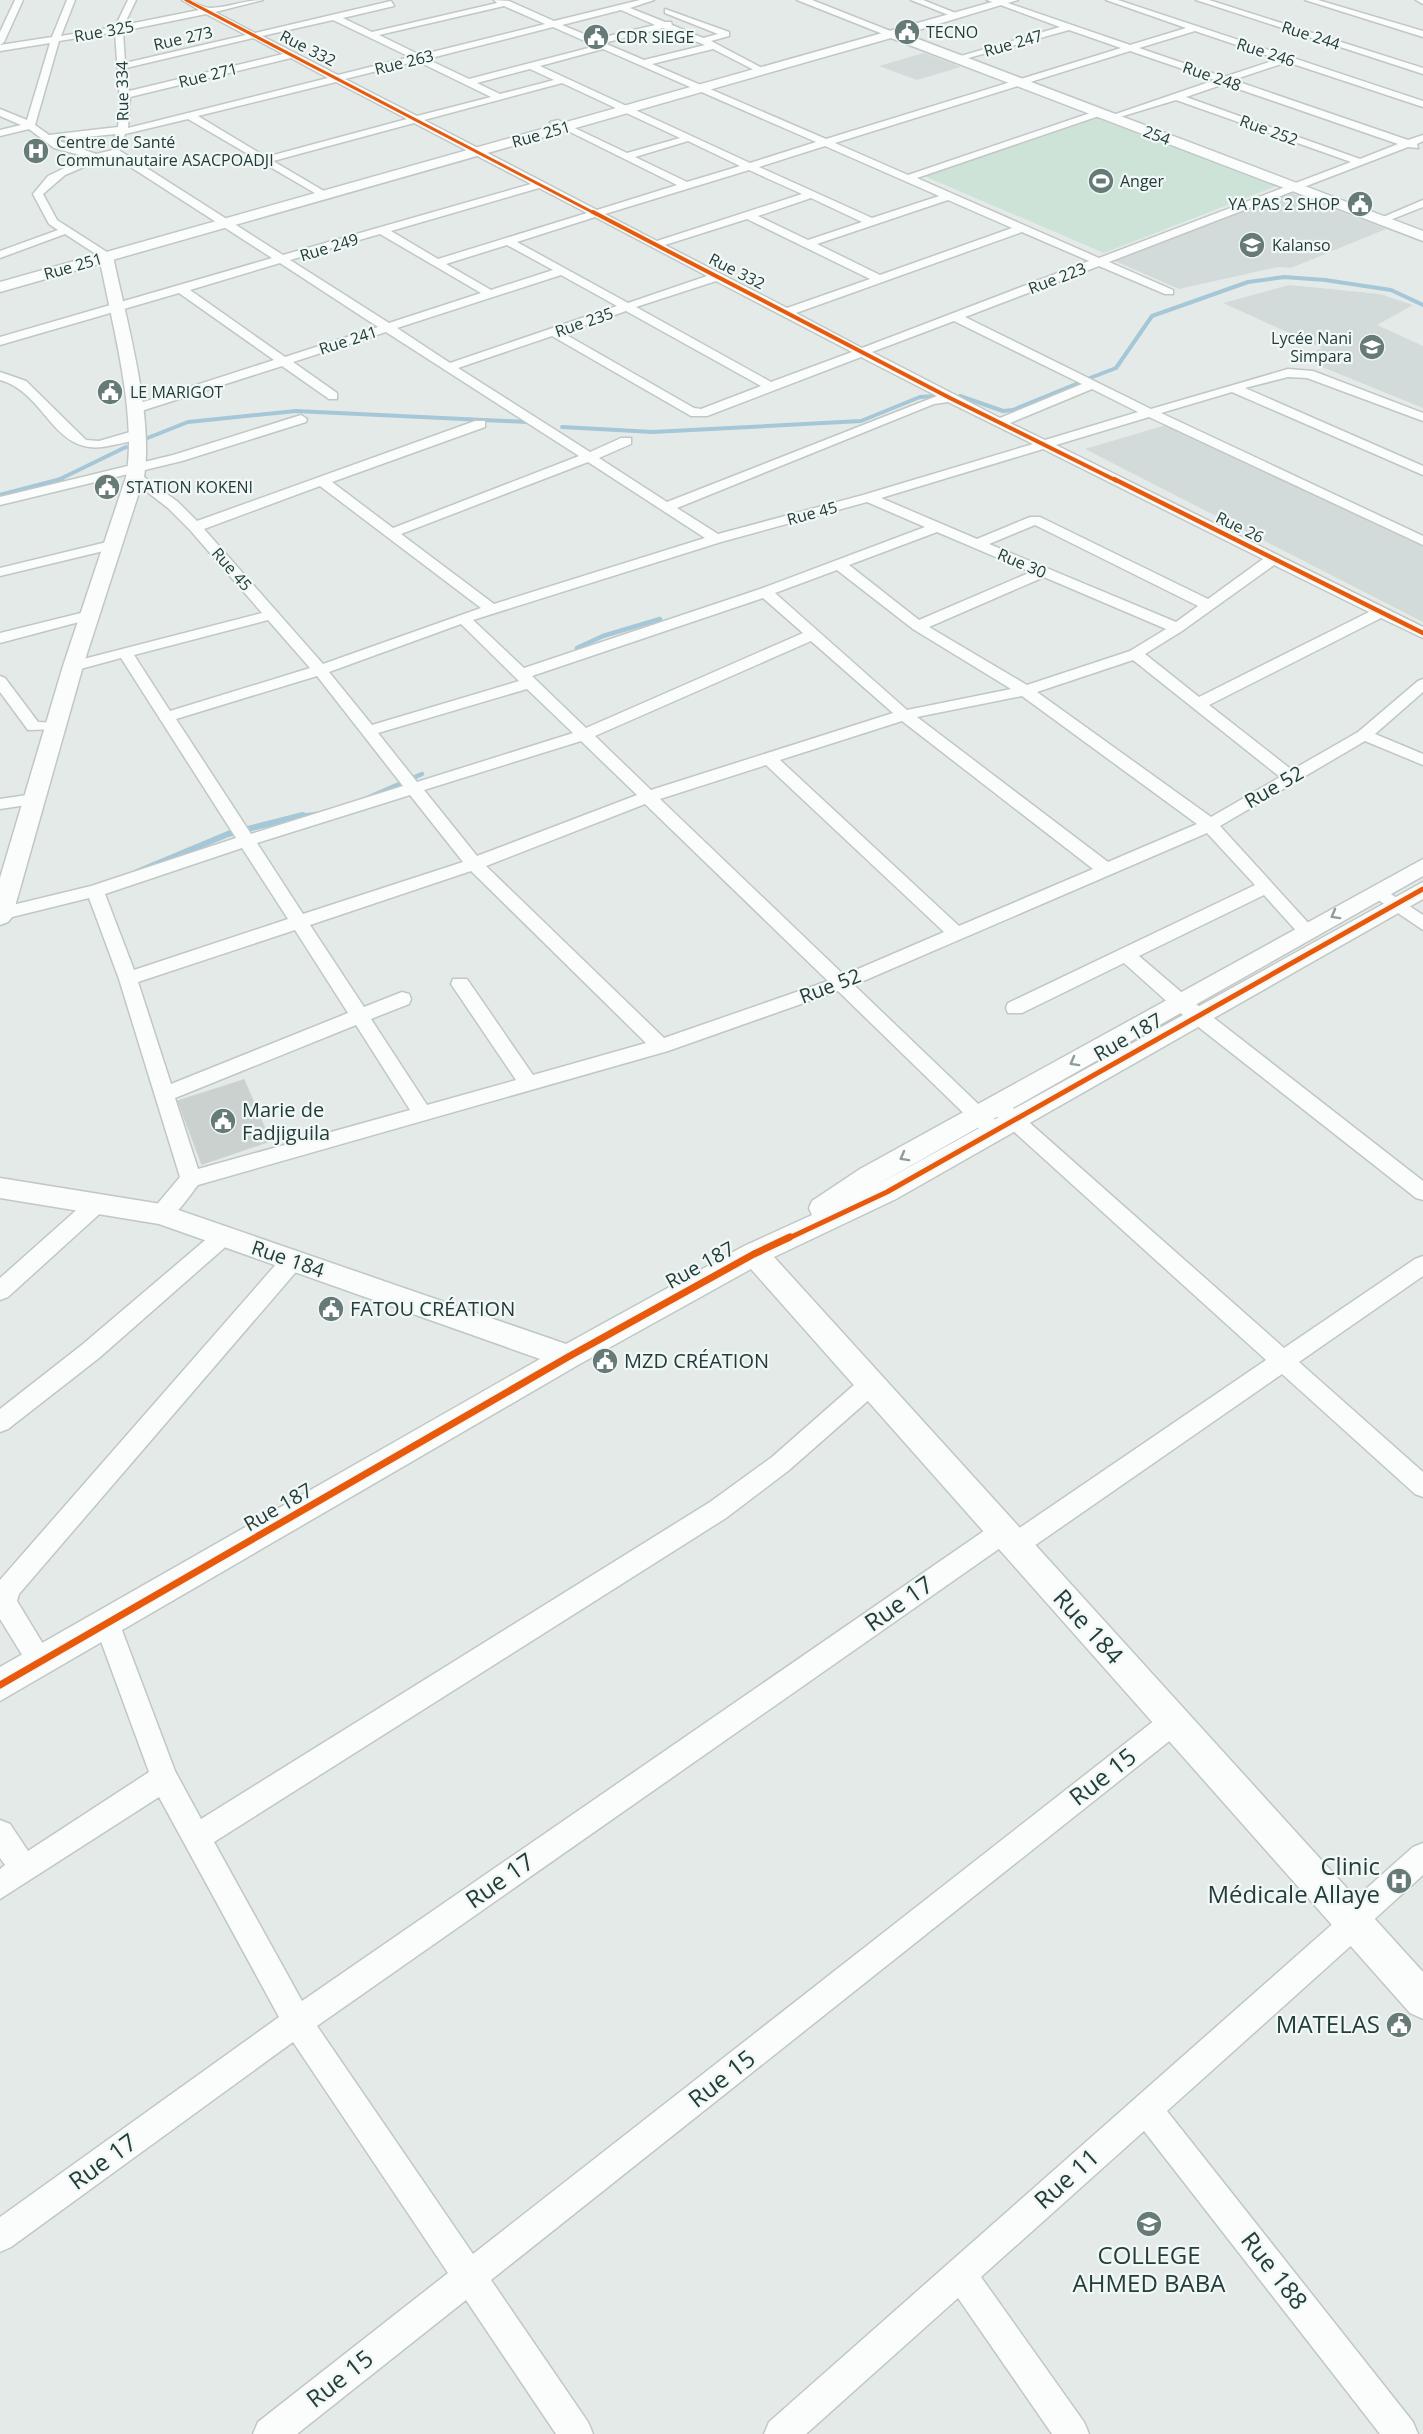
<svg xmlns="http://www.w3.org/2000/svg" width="1423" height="2434" font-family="'Open Sans',sans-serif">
	<rect width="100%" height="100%" fill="#e4eae8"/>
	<path fill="#d2dbd9" d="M924,53l37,14 -44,13 -38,-14z
		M1291,193l95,36 -95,39 -13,-1 -99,22 -64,-28z
		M1289,285l91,9 33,11 -36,20 46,21v62l-123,-50 22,-10 -99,-45z
		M1166,425l257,121v76l-338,-173z"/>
	<path fill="#cde3d8" d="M1098,118l181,67 -175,68 -180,-77z"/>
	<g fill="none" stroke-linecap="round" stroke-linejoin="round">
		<path stroke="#a5c7d8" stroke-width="4" d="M1090,378l26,-10 36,-52 96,-34 36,-5 41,3 66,10 32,15
			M960,396l43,15 10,-1 68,-28
			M562,427l91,5 208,-11 59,-24 18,-1
			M145,439l43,-17 108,-11 232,11
			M56,481l70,-34"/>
		<path stroke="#a5c7d8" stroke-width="4.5" d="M0,495l62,-16
			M577,648l26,-12 57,-17
			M367,798l55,-24
			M295,817l28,-4"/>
		<path stroke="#a5c7d8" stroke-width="6" d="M137,872l91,-38 75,-19"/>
	</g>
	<path fill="#cbd1cf" stroke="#cdd2d1" stroke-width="1.5" d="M244,1080l26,61 -68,23 -24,-63z"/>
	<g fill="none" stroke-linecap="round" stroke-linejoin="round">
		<g stroke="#c1c7c5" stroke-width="3">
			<path id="minor" d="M15,0h8l-19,42 -4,3v-13z
				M67,0h8l-14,36 54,-9 13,-27h8l-12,25 75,-15 -17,-10c10,0 18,7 28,8 17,0 35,-8 53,-8l-48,12 40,21 136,-32 3,5 -51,12 29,14 125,-29 -3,-3 15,1 45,20 86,-21h14l-24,8 35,14h6l1,3 31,13 15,-4 -53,-21v-4l64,23v4l-18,5 57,30 -8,2 -47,-24 -61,15 174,75 295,-91 -52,-18 -115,32v-4l106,-31 -73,-27h12l131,45 56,-17 -80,-28h12l305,101v6l-136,-45 -54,18 175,60 15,-5v6l-6,3 1,4 -10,-1 -299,115 64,28v4h-8l-66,-28 -134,51 186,92 137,-40 25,2 110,42v8l-116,-43 -19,-1 -43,11 178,78v9l-191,-83 -71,21 262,123v9l-274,-128 -93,28 367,182v11l-42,-20 -172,87 83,65 66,-38 60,-51 5,-2v13l-48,42 48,20v11l-58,-24 -145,85 92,101 3,4 -3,4h-12l-36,-40 -125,61 48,41 236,184v19l-7,-2 -243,-191 -49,-44 -102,50h-14l-2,-5 2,-5 247,-118 -48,-52 -353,152 144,138 3,5 -3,5 -7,2 -7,-2 -146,-142 -170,60 -470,134c-11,13 -26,41 -44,35l-3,-6 3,-6 26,-31 -61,-198 -30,-81 -89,22v-12l91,-22 145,-48 -115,-180 -48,13 -8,-5 3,-3 194,-50 -72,-83 -22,-22 -40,-31 7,-4 5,1 38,28 19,19 278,-100h10v6l-153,55 61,46 186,-72 -193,-124 -93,30 44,31v6h-8l-47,-33 -147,47 -4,-1v-6l143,-46 -95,-67 -179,52v-8l272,-79 -160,-103 -47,20 -22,19 14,26 53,34v4h-8l-37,-24 -65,24v-7l58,-21 -9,-6 -16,-30 15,-18 39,-19 -33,-9 -25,-19 -29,7v-6l21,-5 -21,-9v-7l27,11 23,-77 -50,8v-6l52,-8zM504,6l41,18 -125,31 -41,-20zM621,10l34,15 -59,14 -34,-14zM206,14l40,21 -121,28 -2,-32zM333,20l77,37 -72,18 -76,-39zM553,27l43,19 -127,33 -42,-20zM663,28l42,17 -61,15 -40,-17zM1195,31l83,28 -54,18 -85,-29zM115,32l5,70 -2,25 -69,8 -14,-10 24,-84zM253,38l30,16 -154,37 -3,-23zM603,49l213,93 -66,21 -210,-97zM1130,51l85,29 -105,36v4l66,-20 175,62 -252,96 -182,-80 185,-63v-4h-6l-188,64 -73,-32zM291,58l37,20 -200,50 2,-31zM417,61l74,36 -74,19 -72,-37zM530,69l24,11 -54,14 -23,-11zM336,82l71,37 -141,38 -68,-41zM562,83l118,55 -53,15 -69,-33 -8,2 127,63 -80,25 -173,-90zM1224,84l174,60 -38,15 -174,-62zM188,119l137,80 5,-3 -1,-2 -56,-33 141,-38 117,61 -248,71 -166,-106 -21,5 -40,-14 60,-6 -4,8 5,3 4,-1 4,-10zM688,141l52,25 -53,16 -52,-25zM825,146l114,50 -67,22 -113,-51zM749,170l53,24 -145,47 -52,-27zM539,188l48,25 -149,46 -47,-28zM811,198l51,24 -54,18 -50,-24zM948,200l64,28 -132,47 -63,-31zM595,217l112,59 -79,27 -111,-61zM747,219l123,60 -83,29 -122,-63zM1022,232l67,29 -227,87 -66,-35zM380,234l101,59 -92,30 -99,-63zM507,245l46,25 -62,20 -45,-26zM280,263l98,64 -93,30 -95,-67zM561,275l56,31 -167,57 -53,-35zM716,281l136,71 -81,30 -135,-75zM626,311l135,75 -60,23 -7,-1 -131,-75zM954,321l128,63 -82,34 -128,-66zM552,336l139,80h16l154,-59 76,39 -270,106 -68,-44 32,-14v-6h-10l-31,14 -132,-84zM1092,389l46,23 -93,28 -35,-17zM948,402l85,42 -170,51 -145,39 -41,-26 257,-104zM1043,449l220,110 -55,40 -168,-82h-10l-53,22 -96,-41zM588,462l117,76 -211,66 -93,-70zM320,486l161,122 -158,56 -119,-135zM867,502l58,25 -165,62 -236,79 -51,-48 248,-78zM1035,525l163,81 -22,16 -187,-78zM937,532l94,40 -112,48 -70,-55zM1274,565l95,47 -170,85 -54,-43 37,-23zM837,570l76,59 98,60 -104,21 -132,-117zM1044,577l122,52 -36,22 -103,34 -98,-58zM763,598l40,35 -217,95 -54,-52zM268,620l42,48 -140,43 -36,-56zM461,624l58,57 -147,44 -43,-53zM811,641l82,72 -242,77 -56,-54zM1133,660l147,117 -69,40 -174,-125zM317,676l86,110 -152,48 -75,-115zM527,689l46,44 -156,49 -39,-49zM1022,696l175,128 -89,38 -191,-145zM902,721l191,148 -134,57 -179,-166zM581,741l56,54 -160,61 -53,-66zM766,765l178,167 -100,43 -184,-176zM410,795l53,67 -160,52 -46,-71zM645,804l183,177 -164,57 -178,-172zM242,848l46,71 -154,51 -29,-76zM471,871l175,172 -113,32 -66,-96h-14l-2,5 65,96 -89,25 -56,-86 38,-15 2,-5 -2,-5 -7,-2 -38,15 -54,-82zM295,930l53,83 -177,71 -33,-102zM356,1025l54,85 -212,59 -23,-71z
				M911,0h12l40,16 -7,2z
				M1196,0h13l214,68v6z
				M1305,0h13l105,31v6z
				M1416,0h7v4z
				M1423,200v7l-38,15 -9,-2z
				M0,372l26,9 60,59 13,1 38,-11 6,4c-6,7 -20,9 -30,11 -60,16 -64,-51 -113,-65z
				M301,415l6,4 -1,3 -124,39 -182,44v-8l173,-42z
				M111,541l7,4 -2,3 -116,28v-8z
				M89,611l5,1 2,3 -2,3 -94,25v-10z
				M0,676l5,2 33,44 23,1 2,3 -2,3 -33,1 -28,-38z
				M34,794l8,5 -2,4 -40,6v-10z
				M1377,885l46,30v15l-52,-35 -3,-4z
				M997,1098l7,2 280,248 131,-89 8,-3v20l-124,86 124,110v25l-8,-3 -133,-120 -258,179 -9,3 -9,-3 -3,-7 -686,480 156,228 691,-541 9,-4 9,4 4,9 -4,9 -691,549 97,142 5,12h-37l-90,-134 -169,134h-44l5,-12 190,-149 -155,-231 -282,205 -11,5v-35l279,-200 -120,-220 -159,102v-30l5,-4 -5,-7v-38l10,4 18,27 121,-79 -54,-147 4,-8 9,-4 9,4 58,154 26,48 509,-317 62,-45 91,-80 8,-3 8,3 3,7 -3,7 -91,80 -62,47 -512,324 88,159 692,-477 9,-3 9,3 3,7 251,-171 -276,-250 -3,-5 3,-5z
				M98,1195l7,2 3,6 -3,6 -97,88 -8,3v-22l91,-81z
				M224,1228l7,2 4,6 -4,6 -132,116 -91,71 -8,3v-23l83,-65 134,-114z
				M293,1251l8,3 3,6 -3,6 -282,328 -2,7 37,61 -4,9 -9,3 -9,-3 -32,-52v-39l285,-326z
				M1423,1843v32l-55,50 -4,9 -197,177 246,311 5,12h-38l-236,-303 -163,146 103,145 5,12h-37l-94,-136 -152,136h-42l5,-12 568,-502 4,-9 72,-64z"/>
		</g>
		<g stroke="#c1c7c5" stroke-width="3">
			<path id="tertiary" d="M797,0h15l86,34 -10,2z
				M106,252l7,4c13,64 41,159 31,221l-61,189 -71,251 -4,5 -8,3v-47l63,-212 63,-189c12,-62 -15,-157 -27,-221z
				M1423,859v17l-550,311 550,-305v17l-527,300 -122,58 649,715v47l-13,-6 -659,-744 -173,96 -578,336v-34l540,-308 -381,-135 -159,-26v-20l161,26 405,140 178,-98 68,-31 -3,-7 3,-7 48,-32z"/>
		</g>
		<g stroke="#c0c7c6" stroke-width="3">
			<path id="secondary" d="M999,0h19l-113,34 518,197v10l-532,-203 -891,254v-10z"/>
		</g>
		<use href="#minor" fill="#fbfcfc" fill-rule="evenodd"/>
		<use href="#tertiary" fill="#fbfcfc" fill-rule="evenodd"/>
		<use href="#secondary" fill="#fbfcfc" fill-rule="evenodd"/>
		<g stroke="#f2f8f6" stroke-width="4.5">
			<path id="cycleway-far4" d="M186,0l410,214"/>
		</g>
		<g stroke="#f2f8f6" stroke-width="6">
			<path id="cycleway-far3" d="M593,212l357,186 167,83"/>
		</g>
		<g stroke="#f2f8f6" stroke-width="8">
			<path id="cycleway-far2" d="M1114,479l309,154"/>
		</g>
		<g stroke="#f2f8f6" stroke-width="9">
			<path id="cycleway-far1" d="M787,1239l100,-47 536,-303"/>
		</g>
		<g stroke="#f2f8f6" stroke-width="10">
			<path id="cycleway" d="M0,1685l568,-328 186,-103 36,-17"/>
		</g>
		<use href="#cycleway-far4" stroke="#e8590c" stroke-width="3"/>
		<use href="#cycleway-far3" stroke="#e8590c" stroke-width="4"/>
		<use href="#cycleway-far2" stroke="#e8590c" stroke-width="4.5"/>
		<use href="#cycleway-far1" stroke="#e8590c" stroke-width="5"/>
		<use href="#cycleway" stroke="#e8590c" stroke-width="7"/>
	</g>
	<defs><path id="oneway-chevron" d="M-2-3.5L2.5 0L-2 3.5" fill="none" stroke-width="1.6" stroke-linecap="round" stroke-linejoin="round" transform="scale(1.5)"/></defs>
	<g stroke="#8e9c9c">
		<use href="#oneway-chevron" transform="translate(1335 915) rotate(151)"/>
		<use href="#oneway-chevron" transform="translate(1074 1062) rotate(151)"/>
		<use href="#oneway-chevron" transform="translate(904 1157) rotate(151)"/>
	</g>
	<defs>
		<g id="civic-disc" transform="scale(1.35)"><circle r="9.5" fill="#667a78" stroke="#f2f8f6"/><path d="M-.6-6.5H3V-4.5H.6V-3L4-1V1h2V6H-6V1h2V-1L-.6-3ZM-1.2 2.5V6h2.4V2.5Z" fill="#fff"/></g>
		<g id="hospital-disc" transform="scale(1.35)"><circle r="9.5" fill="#667a78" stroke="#f2f8f6"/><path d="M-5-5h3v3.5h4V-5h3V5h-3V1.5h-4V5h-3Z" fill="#fff"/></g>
		<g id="stadium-disc" transform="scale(1.35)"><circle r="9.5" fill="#667a78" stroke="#f2f8f6"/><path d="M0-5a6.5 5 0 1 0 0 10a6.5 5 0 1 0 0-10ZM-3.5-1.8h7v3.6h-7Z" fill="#fff"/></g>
		<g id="school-disc" transform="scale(1.35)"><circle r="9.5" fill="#667a78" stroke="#f2f8f6"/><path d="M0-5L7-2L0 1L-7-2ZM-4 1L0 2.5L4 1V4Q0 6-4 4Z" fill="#fff"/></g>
	</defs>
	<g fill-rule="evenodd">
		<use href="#civic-disc" x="907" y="32"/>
		<use href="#civic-disc" x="596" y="37"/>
		<use href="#hospital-disc" x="36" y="151"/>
		<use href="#stadium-disc" x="1101" y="181"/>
		<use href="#civic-disc" x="1360" y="204"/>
		<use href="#school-disc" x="1252" y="245"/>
		<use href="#school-disc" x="1372" y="347"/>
		<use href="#civic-disc" x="110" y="392"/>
		<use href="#civic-disc" x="107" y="487"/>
		<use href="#civic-disc" x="223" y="1121"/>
		<use href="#civic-disc" x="331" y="1309"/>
		<use href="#civic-disc" x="605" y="1361"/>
		<use href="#hospital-disc" x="1399" y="1881"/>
		<use href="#civic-disc" x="1399" y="2025"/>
		<use href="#school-disc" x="1149" y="2224"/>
	</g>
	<g text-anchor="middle" stroke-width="4.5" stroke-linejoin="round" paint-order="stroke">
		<g font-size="16" fill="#223d3b" stroke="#f2f8f6">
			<text transform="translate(104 31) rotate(-10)" y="6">Rue 325</text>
			<text transform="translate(1311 35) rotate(18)" y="6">Rue 244</text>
			<text transform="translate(183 38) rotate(-13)" y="6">Rue 273</text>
			<text transform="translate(1013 43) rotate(-16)" y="6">Rue 247</text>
			<text transform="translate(308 48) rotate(27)" y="6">Rue 332</text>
			<text transform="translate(1266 52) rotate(18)" y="6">Rue 246</text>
			<text transform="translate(404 62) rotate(-14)" y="6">Rue 263</text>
			<text transform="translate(208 75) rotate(-14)" y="6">Rue 271</text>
			<text transform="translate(1212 76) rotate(19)" y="6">Rue 248</text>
			<text transform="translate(122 91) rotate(-91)" y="6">Rue 334</text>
			<text transform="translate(1269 130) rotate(20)" y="6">Rue 252</text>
			<text transform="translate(541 134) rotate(-16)" y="6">Rue 251</text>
			<text transform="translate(1157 135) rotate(21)" y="6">254</text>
			<text transform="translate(329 247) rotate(-17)" y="6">Rue 249</text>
			<text transform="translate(73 266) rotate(-16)" y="6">Rue 251</text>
			<text transform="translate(737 271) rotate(27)" y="6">Rue 332</text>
			<text transform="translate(1057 278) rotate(-21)" y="6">Rue 223</text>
			<text transform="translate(584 322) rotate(-19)" y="6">Rue 235</text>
			<text transform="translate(348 340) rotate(-18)" y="6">Rue 241</text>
			<text transform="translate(812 513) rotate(-15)" y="6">Rue 45</text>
			<text transform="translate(1240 527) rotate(26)" y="6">Rue 26</text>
			<text transform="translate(1022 563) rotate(23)" y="6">Rue 30</text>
			<text transform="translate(232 569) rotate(49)" y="6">Rue 45</text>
		</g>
		<g font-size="16" fill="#223d3b" stroke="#f2f8f6" text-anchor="start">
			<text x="926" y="38">TECNO</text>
			<text x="616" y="43">CDR SIEGE</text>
			<text x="56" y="148">Centre de Santé<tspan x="56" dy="18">Communautaire ASACPOADJI</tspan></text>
			<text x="1120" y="187">Anger</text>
			<text x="1340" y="210" text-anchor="end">YA PAS 2 SHOP</text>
			<text x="1272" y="251">Kalanso</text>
			<text x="1352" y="344" text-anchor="end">Lycée Nani<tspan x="1352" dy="18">Simpara</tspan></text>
			<text x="130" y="398">LE MARIGOT</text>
			<text x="126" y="493">STATION KOKENI</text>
		</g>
		<g font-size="20" fill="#223d3b" stroke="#f2f8f6">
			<text transform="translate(1274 787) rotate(-30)" y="7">Rue 52</text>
			<text transform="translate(830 986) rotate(-21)" y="7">Rue 52</text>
			<text transform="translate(1128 1037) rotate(-30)" y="7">Rue 187</text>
			<text transform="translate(288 1259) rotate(19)" y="7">Rue 184</text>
			<text transform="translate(700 1265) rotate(-29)" y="7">Rue 187</text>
			<text transform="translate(278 1507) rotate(-30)" y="7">Rue 187</text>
		</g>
		<g font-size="20" fill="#223d3b" stroke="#f2f8f6" text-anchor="start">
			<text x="242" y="1117">Marie de<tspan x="242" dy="23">Fadjiguila</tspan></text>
			<text x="350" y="1316">FATOU CRÉATION</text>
			<text x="624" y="1368">MZD CRÉATION</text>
		</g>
		<g font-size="24" fill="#223d3b" stroke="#f2f8f6">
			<text transform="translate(899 1604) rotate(-35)" y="8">Rue 17</text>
			<text transform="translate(1088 1627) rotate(48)" y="8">Rue 184</text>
			<text transform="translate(1103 1777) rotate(-38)" y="8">Rue 15</text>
			<text transform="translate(500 1881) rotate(-35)" y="8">Rue 17</text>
			<text transform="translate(722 2079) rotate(-38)" y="8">Rue 15</text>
			<text transform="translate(103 2162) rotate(-36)" y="8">Rue 17</text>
			<text transform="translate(1067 2179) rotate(-42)" y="8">Rue 11</text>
			<text transform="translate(1274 2271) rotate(52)" y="8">Rue 188</text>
			<text transform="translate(340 2379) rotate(-38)" y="8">Rue 15</text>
		</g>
		<g font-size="24" fill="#223d3b" stroke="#f2f8f6" text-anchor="end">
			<text x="1380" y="1875">Clinic<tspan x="1380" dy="28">Médicale Allaye</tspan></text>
			<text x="1380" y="2033">MATELAS</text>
			<text x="1149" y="2264" text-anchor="middle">COLLEGE<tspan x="1149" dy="28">AHMED BABA</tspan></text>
		</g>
	</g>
</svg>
